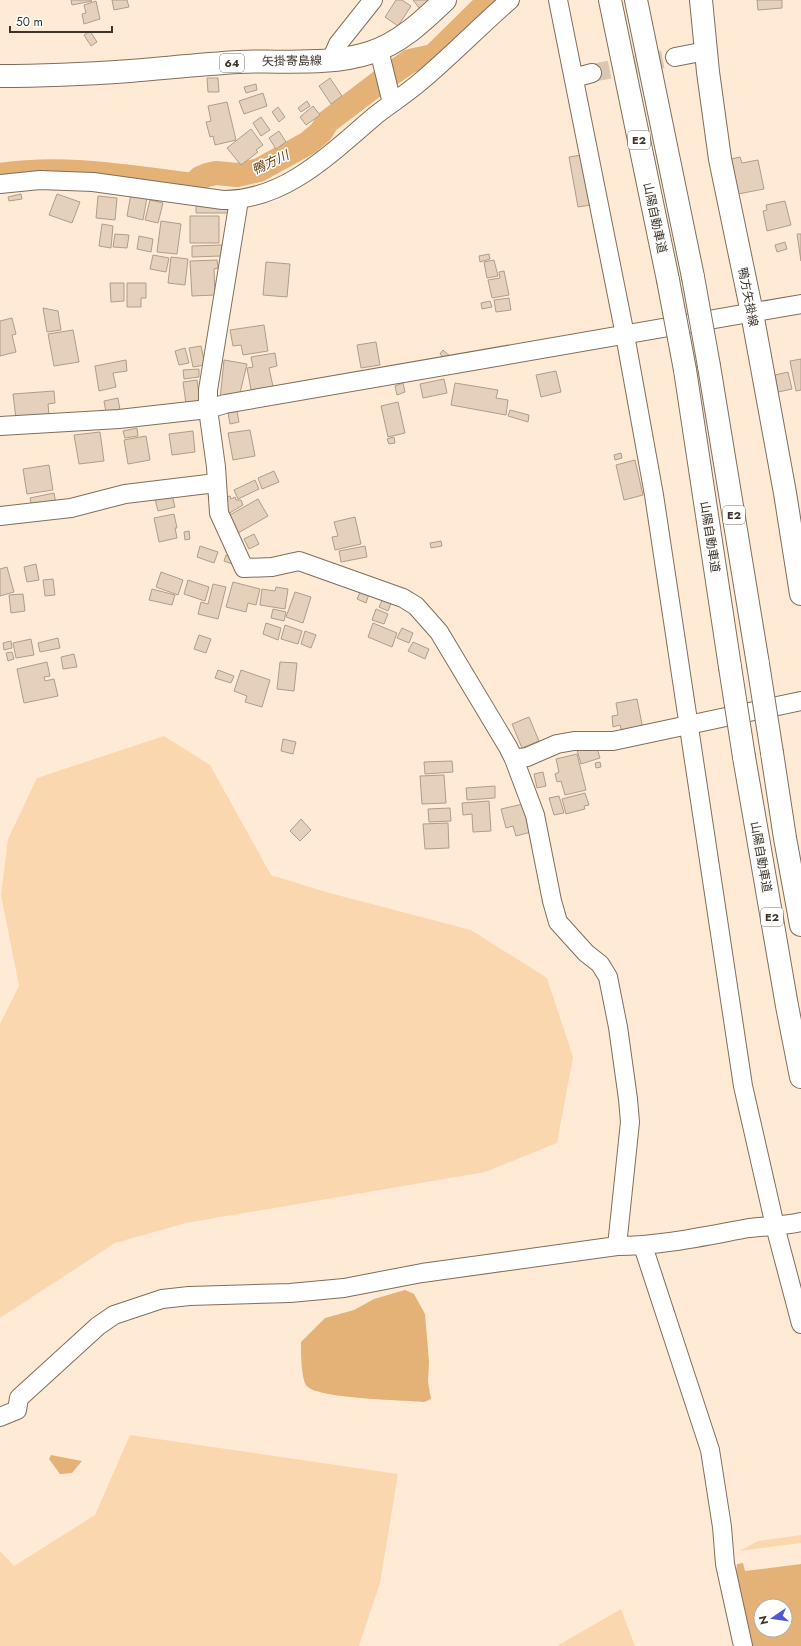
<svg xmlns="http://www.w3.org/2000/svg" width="801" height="1646" font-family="Jost,'Noto Sans JP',sans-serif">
	<rect width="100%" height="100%" fill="#ffebd5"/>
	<path fill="#fbd7af" d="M164,736l46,29 61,110 55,17 145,38 76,48 26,79 -16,86 -72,29 -299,51 -71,20 -115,75v-294l19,-38 -18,-91 7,-56 29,-61z
		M130,1435l268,39 -18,109 -21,63h-359v-95l14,15 81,-51z
		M801,1535v8l-62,8 19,-10z
		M621,1609l14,37h-78z"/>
	<path fill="#e4b177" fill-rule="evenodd" d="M405,1290l9,4 11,20 4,48 -1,20 3,17 -7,3c-20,-2 -110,-3 -118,-17 -5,-9 -5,-33 -5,-43l24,-24 29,-8 20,-11z
		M51,1455l31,6 -10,12 -12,1 -11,-15z
		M743,1563l2,8 56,-7v82h-52l-14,-65 2,-17zM761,1606h24v24h-24z"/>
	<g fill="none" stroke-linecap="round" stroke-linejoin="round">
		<path stroke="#e4b177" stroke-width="24" d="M0,175c64,-10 129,2 193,10l7,-7 7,-3 9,-2 21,2 22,-5 49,-27 13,-11 6,-10 54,-41 29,-20 23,-5 57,-56"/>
	</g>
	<path fill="#e4d0bb" stroke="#b09d88" d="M71,0h20l1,1 -20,4z
		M112,0h15l2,7 -15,3z
		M396,0h6l9,6 -13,20 -13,-9z
		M413,0h17l-10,9z
		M757,0h25v8l-24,2z
		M96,1l4,18 -16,5 -2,-10 4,-1 -2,-8z
		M90,31l7,11 -6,4 -7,-11z
		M207,78h11l1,14h-11z
		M330,78l12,18 -11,8 -12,-18z
		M256,84l1,6 -11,3 -2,-6z
		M263,93l4,13 -23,8 -5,-13z
		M307,101l3,5 -9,6 -3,-4z
		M227,102l9,38 -21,5 -2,-9 -3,1 -4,-15 5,-1 -3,-15z
		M313,106l7,9 -14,10 -6,-8z
		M278,107l7,10 -6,5 -7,-10z
		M261,117l9,13 -9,6 -8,-13z
		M251,129l12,16 -7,5 2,2 -17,13 -14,-17z
		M279,131l7,11 -10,7 -7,-11z
		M588,154l9,50 -19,3 -9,-50z
		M740,157l2,6 16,-3 6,29 -26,5 -7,-35z
		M21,194l1,5 -13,2 -1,-4z
		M57,194l23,8 -8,21 -23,-8z
		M131,194l16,3 -4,23 -16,-4z
		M98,196l19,2 -2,22 -19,-2z
		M150,200l13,3 -5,20 -13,-3z
		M785,201l6,24 -24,6 -4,-20 4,-1 -1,-5z
		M232,203v10h-36v-9z
		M190,216h29v27h-29z
		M161,221l20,3 -4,30 -20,-2z
		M102,224l11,2 -2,22 -12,-2z
		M115,234l14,1 -2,13 -14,-1z
		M797,234h4v27z
		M139,236l14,3 -2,13 -14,-3z
		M785,242l2,7 -10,3 -2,-7z
		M222,245v11l-30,1v-11z
		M489,254l1,5 -10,3 -1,-6z
		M153,255l16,3 -3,14 -16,-3z
		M171,257l17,2 -3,26 -17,-2z
		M217,260l1,8 -4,1 1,26 -23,1 -2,-35z
		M494,260l4,16 -11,2 -3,-16z
		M266,262l24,2 -3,33 -24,-2z
		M504,271l5,24 -17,3 -4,-18 12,-2 -1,-6z
		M110,283h14v18l-13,1z
		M127,283h19v15h-5v9h-14z
		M509,298l2,12 -15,2 -2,-12z
		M490,301l2,6 -10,2 -1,-6z
		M43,308l15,3 3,19 -14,2z
		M12,318l4,16 -4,1 4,17 -16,4v-35z
		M264,325l4,26 -25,4 -2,-10 -8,1 -3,-16z
		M73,330l6,32 -25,4 -6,-32z
		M376,342l4,23 -19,3 -4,-23z
		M201,346l4,19 -12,2 -4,-19z
		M185,348l4,15 -10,2 -4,-14z
		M443,350l8,7 -4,4 -7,-7z
		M275,353l2,13 -8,2 5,23 -22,4 -5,-27 6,-1 -2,-10z
		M801,359v31l-5,1 -6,-30z
		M126,360l1,11 -14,2 3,14 -17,4 -4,-25z
		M224,360l23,4 -7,29 -3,-1 -2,8h-15z
		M199,369v8l-15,2 -1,-9z
		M556,371l5,21 -20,5 -5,-22z
		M788,372l4,17 -14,3 -3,-17z
		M444,379l3,14 -24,5 -3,-14z
		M197,380l3,22 -14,2 -3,-22z
		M403,383l2,9 -8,3 -2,-9z
		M455,383l43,7 -2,8 12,2 -2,15 -55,-10z
		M54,391l1,12 -7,1 1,12 -33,3 -3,-25z
		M118,398l2,12 -14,3 -2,-12z
		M398,402l7,31 -17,4 -7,-31z
		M510,410l19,5 -1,7 -20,-6z
		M237,411l2,11 -9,2 -2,-11z
		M137,428l1,8 -13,2 -2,-7z
		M250,430l5,26 -22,4 -5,-27z
		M193,431l2,21 -23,3 -3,-21z
		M100,432l4,29 -25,3 -5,-29z
		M146,436l4,24 -22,4 -4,-24z
		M394,437l1,6 -6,1 -2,-5z
		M621,453l1,5 -7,2 -1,-5z
		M635,460l8,35 -19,5 -8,-35z
		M49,465l4,25 -26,4 -4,-25z
		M274,471l5,11 -17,7 -4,-11z
		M255,480l4,9 -21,10 -4,-9z
		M54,493l2,11 -24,5 -2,-11z
		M172,495l3,12 -17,4 -3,-12z
		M230,496l1,3 4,-2 1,3h5l2,5 -15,9 -5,-16z
		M258,499l10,17 -30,17 -10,-17z
		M174,514l3,14h-2l2,10 -18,4 -5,-24z
		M355,517l6,27 -26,6 -3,-13 6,-1 -4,-14z
		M189,531l1,8 -5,1 -1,-8z
		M254,534l5,10 -10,5 -5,-10z
		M441,541l1,5 -11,2 -1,-5z
		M200,546l18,6 -4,11 -17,-6z
		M365,546l2,11 -26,5 -2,-11z
		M226,555l11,4 -2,6 -11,-4z
		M36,564l3,16 -12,2 -3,-15z
		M7,567l7,25 -14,4v-27z
		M161,572l22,8 -5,15 -22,-8z
		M53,579l2,16 -10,1 -2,-16z
		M188,580l21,7 -4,14 -21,-7z
		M233,582l27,7 -4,16 -8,-2 -2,9 -20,-5z
		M213,584l13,3 -8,32 -20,-5 3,-12 7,2z
		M276,587l12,2 -3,20 -25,-4 2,-16 13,2z
		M152,589l23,6 -3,10 -23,-5z
		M361,590l8,4 -3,9 -9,-4z
		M295,592l16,5 -8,26 -17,-6z
		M23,594l2,17 -14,2 -2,-18z
		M385,594l8,4 -5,13 -9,-4z
		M273,609l13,3 -2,9 -13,-3z
		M376,609l12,5 -4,10 -12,-4z
		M266,623l15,5 -3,12 -15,-6z
		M373,623l24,10 -5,14 -24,-10z
		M285,625l17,6 -4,13 -17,-5z
		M402,628l11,5 -4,10 -12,-5z
		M305,631l11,4 -5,13 -10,-4z
		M199,635l12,4 -5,14 -12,-4z
		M58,638l2,10 -20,4 -2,-9z
		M31,639l3,16 -18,3 -3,-15z
		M11,641l1,7 -8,2 -1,-7z
		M413,642l16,7 -4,10 -17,-8z
		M12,652l2,7 -6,2 -2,-8z
		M74,654l3,13 -14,2 -2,-12z
		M47,662l3,14 -6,1 1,4 9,-2 4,17 -34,7 -7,-34z
		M280,662l17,1 -3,28 -17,-2z
		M218,670l16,6 -3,7 -16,-5z
		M241,670l29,10 -8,27 -17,-5 2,-6 -13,-5z
		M637,699l6,30 -21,4 -2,-8 -7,2 -1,-11 6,-1 -2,-12z
		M529,717l10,24 -17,7 -10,-24z
		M283,739l13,3 -3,12 -12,-3z
		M596,745l4,13 -19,6 -4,-14z
		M577,754l9,36 -21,5 -4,-14 -4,1 -2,-8 4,-2 -3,-13z
		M452,761l1,11 -28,2 -1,-12z
		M600,762l1,5 -5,1 -1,-5z
		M543,772l3,14 -9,2 -3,-14z
		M444,775l2,28 -24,1 -2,-28z
		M495,786v12l-28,2 -1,-12z
		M585,793l4,12 -5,1 1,3 -19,5 -4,-15z
		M559,796l5,17 -10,2 -5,-17z
		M489,801l2,30 -18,1 -1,-18 -9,1 -1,-12z
		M523,804l8,28 -15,4 -3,-10 -7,2 -5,-19z
		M450,808l1,13 -22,1 -1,-13z
		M301,819l10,11 -11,11 -10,-10z
		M448,823l1,25 -24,1 -2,-25z"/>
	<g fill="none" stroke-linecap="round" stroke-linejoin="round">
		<path stroke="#d8c7b3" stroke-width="18" stroke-dasharray="18 9" stroke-linecap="butt" d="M592,73l83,-16"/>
		<g stroke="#806e5b" stroke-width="20">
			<path id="minor" d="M558,0l67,335 29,160 89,591 32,140 26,98
				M379,50l13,53
				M675,57l31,-6
				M331,60l7,-16 35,-44
				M574,78l18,-5
				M0,184l40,-4 53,2 130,18c63,0 108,-47 153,-85 14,-11 30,-21 44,-33 31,-26 59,-55 90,-82
				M239,200l-31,190v19l8,58 3,46 25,55 28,-1 27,-6 104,37 13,8 23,26 69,115 6,12 21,56 17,86 6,21 28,31 14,11 8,13 10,50 10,72 2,23 -13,124
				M0,426l119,-7 89,-10 17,-5 576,-100
				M0,516l71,-8 54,-14 91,-11
				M514,759l13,-2 30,-13 17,-3h39l188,-40
				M643,1246l67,204 12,77 3,37 18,82
				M0,1417l17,-7 2,-12 79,-72 16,-11 48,-16 27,-3 101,-3 54,-5 78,-15 195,-27c44,0 88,-10 132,-18 17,-2 35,-2 52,-6"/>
		</g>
		<g stroke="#806e5b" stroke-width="24">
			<path id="major" d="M701,0l7,72 12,87 32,154 33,180 16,101
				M0,76c43,0 87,-2 130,-5 37,-3 73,-7 109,-9 42,-2 90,4 130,-9 30,-9 54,-32 76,-53"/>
		</g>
		<g stroke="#806e5b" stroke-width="24">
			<path id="highway" d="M610,0l58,280
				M636,0l57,277
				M709,366l49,298
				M685,370l45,297
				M772,753l13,85 16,87
				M744,757l43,249 14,71"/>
		</g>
		<use href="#minor" stroke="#fff" stroke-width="18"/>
		<use href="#major" stroke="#fff" stroke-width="22"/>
		<use href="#highway" stroke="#fff" stroke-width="22"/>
		<g stroke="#806e5b" stroke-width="24" stroke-linecap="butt">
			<path id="highway-bridge" d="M693,277l16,89
				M668,280l17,90
				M758,664l14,89
				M730,667l14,90"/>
		</g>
		<use href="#highway-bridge" stroke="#fff" stroke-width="22"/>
	</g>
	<g text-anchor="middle" stroke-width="3" stroke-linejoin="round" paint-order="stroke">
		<g fill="#fff" stroke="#76726b" stroke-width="1">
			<rect x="220" y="54" width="24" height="18" rx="3"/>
			<rect x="628" y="131" width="22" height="18" rx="3"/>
			<rect x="723" y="506" width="22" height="18" rx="3"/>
			<rect x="761" y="908" width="22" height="18" rx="3"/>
		</g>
		<g font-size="11" font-weight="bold" fill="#3c352c">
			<text x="232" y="67">64</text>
			<text x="639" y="144">E2</text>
			<text x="734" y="519">E2</text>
			<text x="772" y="921">E2</text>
		</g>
		<g font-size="12" fill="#3c352c" stroke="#fff">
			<text transform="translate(292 61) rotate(-1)" y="4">矢掛寄島線</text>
			<text transform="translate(655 218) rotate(78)" y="4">山陽自動車道</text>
			<text transform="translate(748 297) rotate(79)" y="4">鴨方矢掛線</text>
			<text transform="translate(710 537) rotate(81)" y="4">山陽自動車道</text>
			<text transform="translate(761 857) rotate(80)" y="4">山陽自動車道</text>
		</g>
		<g font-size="13" font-style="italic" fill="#644215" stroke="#fff">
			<text transform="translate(270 162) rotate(-25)" y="5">鴨方川</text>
		</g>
	</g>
	<g transform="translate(773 1618) rotate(257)"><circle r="19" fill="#ffffff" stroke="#b1aeab"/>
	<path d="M0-3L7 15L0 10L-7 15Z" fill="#5059d0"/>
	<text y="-6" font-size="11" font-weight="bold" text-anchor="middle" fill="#3c352c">N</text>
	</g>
	<path d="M10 26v6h102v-6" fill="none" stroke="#3c352c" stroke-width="2"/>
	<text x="16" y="26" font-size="12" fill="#3c352c" stroke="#ffffff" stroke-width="3" paint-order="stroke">50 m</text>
</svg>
